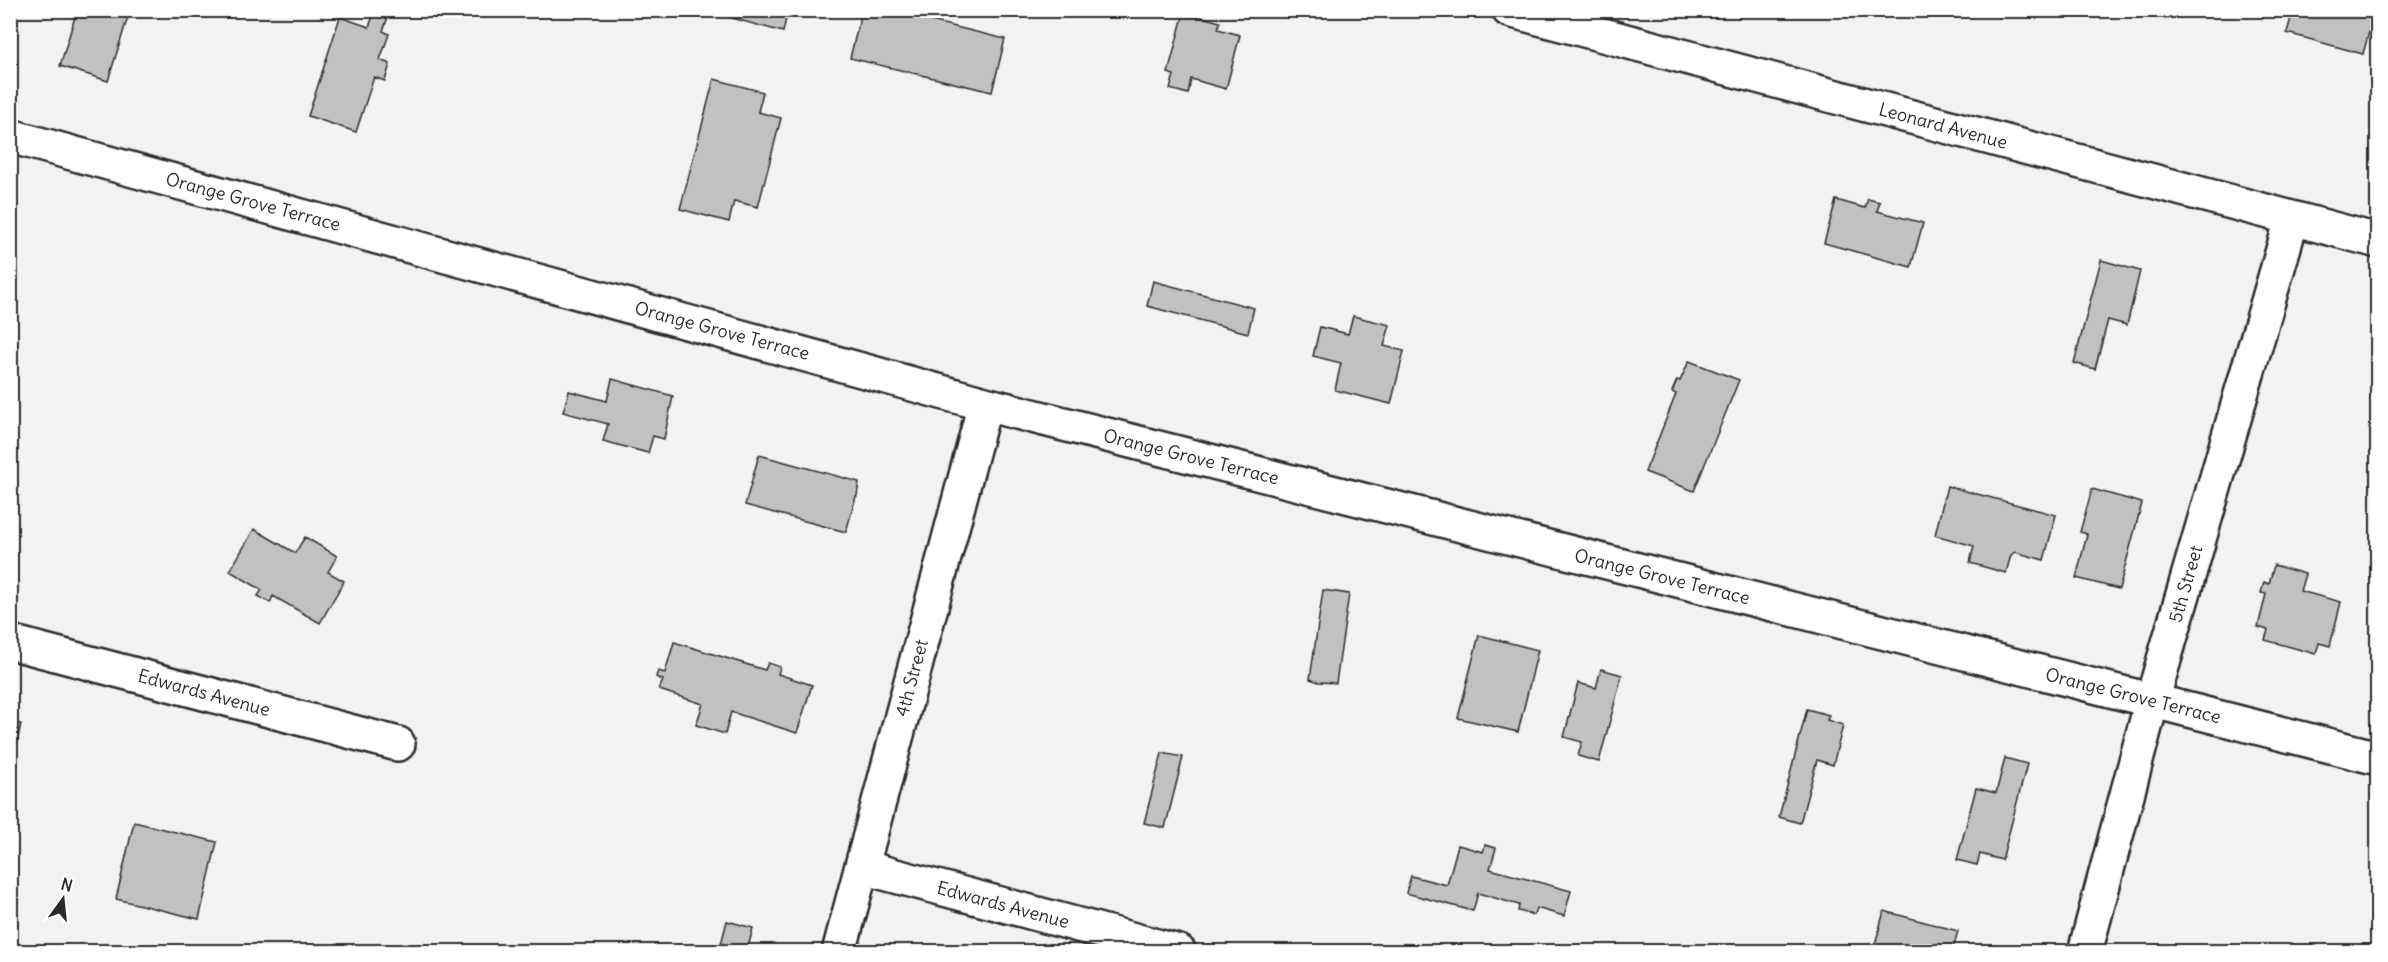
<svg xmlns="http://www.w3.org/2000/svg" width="2388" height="962" font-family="Delius,sans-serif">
	<rect width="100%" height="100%" fill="#f2f2f2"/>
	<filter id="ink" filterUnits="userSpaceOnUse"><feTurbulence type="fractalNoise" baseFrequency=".0167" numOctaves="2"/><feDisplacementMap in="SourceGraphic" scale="12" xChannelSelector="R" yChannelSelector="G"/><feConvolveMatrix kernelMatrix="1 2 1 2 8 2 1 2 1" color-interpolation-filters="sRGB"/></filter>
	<g filter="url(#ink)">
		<path fill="#c1c1c1" stroke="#2b2b2b" stroke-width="1.5" d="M77,10h53l-22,71 -48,-15z
			M703,10h85l-5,22z
			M862,10h24l119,29 -13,53 -142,-34z
			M2293,10h82l-12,44 -76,-21z
			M1184,12l36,10 -2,7 22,6 -14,54 -35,-10 -3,15 -18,-5 4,-14 -6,-2z
			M374,13l14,4 -5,14 6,3 -9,26 10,4 -5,17 -11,-4 -18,55 -48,-16 32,-99 29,10z
			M714,79l49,13 -5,20 23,6 -23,89 -24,-6 -5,21 -49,-13z
			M1868,199l12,3 -3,9 46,12 -12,44 -87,-24 12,-43 29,8z
			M2101,260l39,11 -13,54 -19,-5 -13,49 -21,-6z
			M1153,281l101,27 -6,25 -101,-27z
			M1353,316l37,9 -6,21 20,5 -13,53 -56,-14 6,-27 -28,-7 7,-29 28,7z
			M1689,361l50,19 -45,111 -49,-19 31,-78 -4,-2 5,-12 3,1z
			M612,379l61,17 -9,43 -11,-3 -5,17 -45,-12 5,-17 -45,-12 6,-21 38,10z
			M759,455l100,27 -2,14h-1l-10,36 -101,-27z
			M1947,486l109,29 -12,45 -29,-8 -4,3 -5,18 -36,-10 4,-17 -39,-11z
			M2092,489l50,14 -23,86 -43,-11 11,-44 -7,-2z
			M254,529l41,24 10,-16 32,19 -9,16 16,9 -24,42 -47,-27 -3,7 -12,-7 4,-6 -32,-19z
			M2274,565l31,9 -5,17 41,11 -11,44 -11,-3 -3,11 -51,-14 3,-10 -10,-3 8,-33 -5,-1 3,-11 5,2z
			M1323,590l26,4 -13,89 -17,-1 -9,-3z
			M1479,635l59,15 -20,82 -60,-14z
			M674,642l91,28 3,-7 12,4 -2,7 34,11 -15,48 -66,-21 -6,22 -29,-9 7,-21 -44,-14 4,-10 -7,-3 2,-6 7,2z
			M1601,669l21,6 -23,87 -21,-6 4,-14 -18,-5 14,-54 18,5z
			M1807,709l22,6 -2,5 16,5 -10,40 -16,-5 -17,63 -21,-6z
			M10,721l11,3 -11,49z
			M1162,753l21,4 -18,71 -21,-5z
			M2005,758l22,6 -25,96 -22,-6 -3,11 -20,-5 19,-72 20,5z
			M134,822l83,20 -18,77 -83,-20z
			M1458,845l25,7 2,-7 11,3 -6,21 81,22 -7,25 -28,-8 -2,7 -16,-4 1,-6 -41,-12 -5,18 -67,-18 5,-17 36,9z
			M1884,911l74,20 -6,21h-79z
			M727,921l26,7 -6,24h-28z"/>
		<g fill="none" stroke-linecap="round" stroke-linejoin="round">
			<g stroke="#2b2b2b" stroke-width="38">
				<path id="minor" d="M1509,10l869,231
					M10,136l975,268 1393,354
					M10,642l388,102
					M862,867l317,85
					M839,952l146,-548
					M2085,952l67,-251 140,-482"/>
			</g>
			<use href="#minor" stroke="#fff" stroke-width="33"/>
		</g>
	</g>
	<g text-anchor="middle" stroke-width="4.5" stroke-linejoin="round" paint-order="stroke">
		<g font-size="18" fill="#2b2b2b" stroke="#fff">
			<text transform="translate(1943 126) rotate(15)" y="6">Leonard Avenue</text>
			<text transform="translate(253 202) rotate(15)" y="6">Orange Grove Terrace</text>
			<text transform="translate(722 331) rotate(15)" y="6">Orange Grove Terrace</text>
			<text transform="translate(1191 457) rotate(14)" y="6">Orange Grove Terrace</text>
			<text transform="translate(1662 577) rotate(14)" y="6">Orange Grove Terrace</text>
			<text transform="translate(2186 584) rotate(-74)" y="6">5th Street</text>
			<text transform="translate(912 678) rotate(-75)" y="6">4th Street</text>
			<text transform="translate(204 693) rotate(15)" y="6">Edwards Avenue</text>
			<text transform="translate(2133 696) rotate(14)" y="6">Orange Grove Terrace</text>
			<text transform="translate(1003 905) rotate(15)" y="6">Edwards Avenue</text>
		</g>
	</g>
	<rect width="2388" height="962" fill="none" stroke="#fff" stroke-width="36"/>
	<rect x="18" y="18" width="2352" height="926" fill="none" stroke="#2b2b2b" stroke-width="2" filter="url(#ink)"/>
	<g transform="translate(63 899) rotate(15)" stroke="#ffffff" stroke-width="4.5" paint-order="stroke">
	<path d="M0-4.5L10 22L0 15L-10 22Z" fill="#2b2b2b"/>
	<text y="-9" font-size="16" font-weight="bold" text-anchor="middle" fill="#2b2b2b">N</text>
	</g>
</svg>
